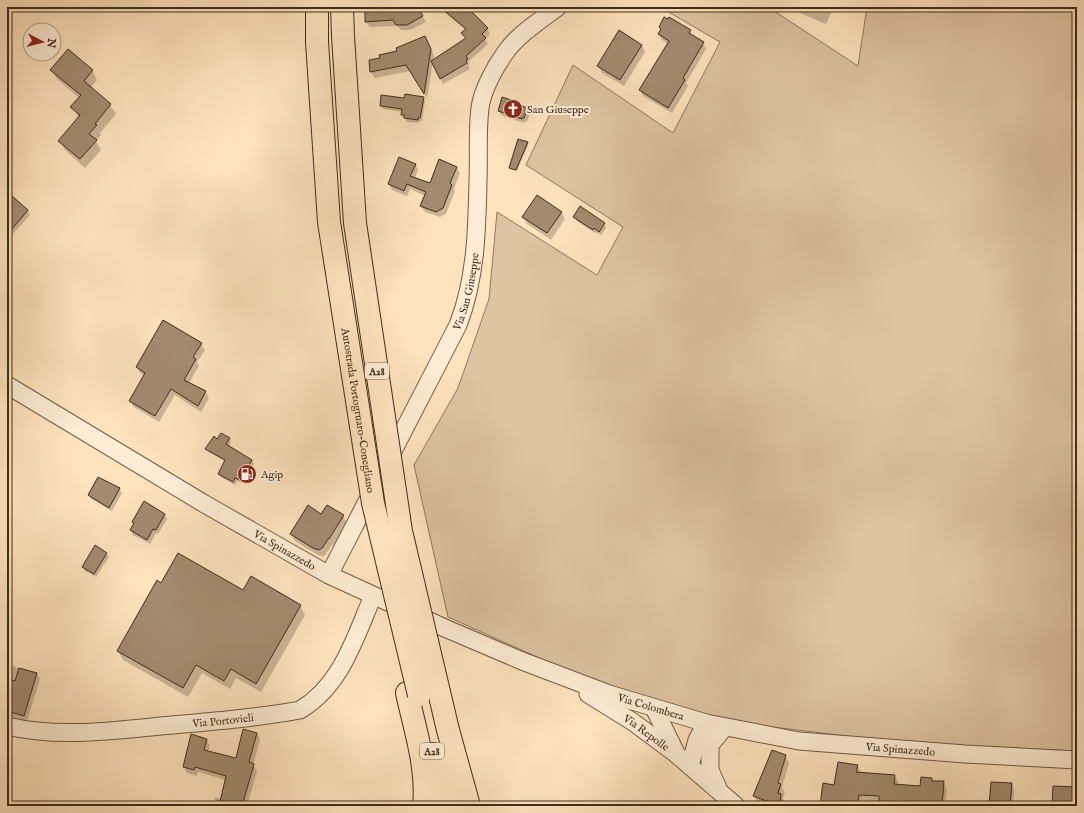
<svg xmlns="http://www.w3.org/2000/svg" width="1084" height="813" font-family="'IM FELL English',serif">
	<rect width="100%" height="100%" fill="#fee3bd"/>
	<filter id="stains"><feTurbulence type="fractalNoise" baseFrequency=".005" numOctaves="4"/><feColorMatrix values="0 0 0 0 .2 0 0 0 0 .09 0 0 0 0 .02 0 0 0 .5 -.17"/></filter>
	<radialGradient id="worn" r=".72"><stop offset=".6" stop-color="#630" stop-opacity="0"/><stop offset="1" stop-color="#630" stop-opacity=".3"/></radialGradient>
	<path fill="#dec4a2" stroke="#8f785f" d="M660,7h108l90,59 9,-59h210v744l-173,-8 -181,-22 -146,-46 -129,-58 -34,-152 44,-77 31,-89 8,-87 100,63 26,-48 -97,-62 47,-100 100,68 47,-91z"/>
	<path fill="#0003" fill-rule="evenodd" d="M366,7h51l9,15 -16,8h-9l-4,-4 -27,1 -4,-5z
		M438,7h29l20,21 3,6 -5,5 3,5 -20,18 2,2 -2,1 2,4 -27,15 -10,-22 -6,36 -17,-27 -35,7 -4,-6 -1,-11 11,-2 44,-22 9,18 -1,6 33,-22 -4,-6 4,-3z
		M794,7h40l-8,17 -29,-12z
		M662,30l28,1 3,6 10,6 3,6 -20,34 2,3 -16,27 -29,-17 -3,-6 28,-46 -6,-4 -3,-6z
		M642,45l3,7 -21,34 -22,-13 -4,-7z
		M52,70h40l5,10 -7,8 20,17 6,9 -16,19 1,2 -5,6 5,9 -16,18 -20,-18 -5,-9 19,-23 -7,-11 7,-9 -22,-19z
		M423,98l2,3 -3,20h-3v2l-12,-1 -5,-7 1,-3 -20,-3 -2,-4 24,-5z
		M519,104l2,3 6,2 3,4 -3,9 -2,-1 -1,2 -23,-8 -2,-4z
		M527,143l1,2 -11,26 -6,-2 -1,-2z
		M415,164l3,6 -3,8 15,6 26,-17 4,6 -6,16 1,2 -9,23 -6,3 -15,-5 -4,-6 4,-10 -15,-7 -3,7 -15,-6 -3,-6z
		M12,197l16,14 2,4 -18,20 -5,-4v-28z
		M561,212l4,7 -14,21 -24,-16 -4,-7z
		M574,217l30,7 2,4 -5,7 -5,-3 -1,1 -18,-12z
		M201,344l4,6 -8,12 2,4 -10,17 16,8 4,7 -8,14 -26,-17 -16,27 -25,-15 -4,-6 15,-25 -5,-3 -3,-6z
		M229,439l2,3 -2,4 23,14 2,4 -12,19 -5,-2 -2,4 -14,-8 -2,-3 7,-12 -17,-10 -2,-3 11,-9z
		M99,478l20,11 3,4 -10,18 -21,-12 -2,-4z
		M144,502l21,13 2,4 -9,15 -2,-1 -6,11 -17,-9 -2,-5 3,-6 -1,-2z
		M327,507l16,9 4,7 -14,23 -1,-1 -6,9 -3,2 -5,-1 -23,-14 -4,-7 31,-19z
		M106,553l3,4 -13,20 -11,-6 -2,-4z
		M162,584l81,7 57,15 5,9 -44,77 -25,-14 -6,11 -28,-16 -14,24 -65,-37 -5,-9z
		M7,664l30,10 3,5 -13,42 -16,-4 -3,-6 1,-5 -2,-4 1,-4 -1,-1z
		M257,733l3,7 -7,25 4,6 -10,35h-34l2,-9 6,2 5,-19 -28,-8 -1,4 -10,-3 -3,-6 8,-31 15,4 3,6 -2,6 28,7z
		M785,756l4,7 -7,24 3,5 -2,6 1,3v5h-17l-9,-3 -4,-7zM783,759h2l-7,29 -2,-1z
		M857,766l4,6 34,4 3,6v3l23,2 11,-8 2,3h9l4,7 -2,17h-65v-4l-24,-2 -1,6h-34l14,-20z
		M1011,784l3,5 -1,17h-23z
		M801,804l12,2h-12z"/>
	<path fill="#a38b70" stroke="#402c1c" d="M365,7h53l5,9 -16,9h-11l-3,-5 -28,2z
		M440,7h27l21,21 -6,6 4,4 -20,18 2,3 -2,1 1,3 -27,16 -9,-18 35,-23 -5,-5 5,-4z
		M664,17l4,2 1,-2 22,13 -2,3 15,9 -21,36 2,2 -17,28 -29,-18 30,-49 -11,-7 3,-5 -2,-2z
		M619,30l23,15 -22,35 -23,-14z
		M425,36l6,13 -7,45 -18,-29 -36,7 -1,-12 11,-2 -1,-3 18,-4 -1,-3z
		M68,49l25,21 -9,11 27,23 -16,20 2,1 -8,9 8,6 -17,19 -22,-18 22,-26 -10,-8 11,-12 -31,-25z
		M405,94l19,3 -4,21h-2v2l-14,-2v-3h-3l1,-6 -22,-3 1,-11 23,3z
		M502,97l18,6 -1,2 9,3 -4,10h-2v1l-24,-8z
		M518,139l10,3 -12,28 -7,-2z
		M399,157l17,7 -6,12 20,7 9,-24 18,8 -7,16 2,2 -9,23 -7,4 -16,-6 6,-14 -19,-8 -3,7 -16,-7z
		M537,195l25,17 -15,21 -25,-16z
		M12,196l16,14 -21,25v-34z
		M580,206l25,17 -6,9 -5,-4 -1,2 -20,-13z
		M163,320l39,23 -9,14 3,2 -12,21 22,11 -8,15 -27,-17 -16,27 -26,-15 16,-28 -9,-6z
		M221,433l9,5 -4,6 26,16 -12,20 -5,-2 -2,4 -15,-8 7,-14 -20,-11 9,-13 3,3z
		M98,477l22,11 -11,20 -21,-13z
		M144,501l21,13 -9,16 -3,-1 -6,11 -17,-10 4,-7 -2,-1z
		M308,505l13,9 6,-9 17,10 -15,24h-1l-5,8 -4,3 -6,-2 -23,-14z
		M95,545l12,8 -13,21 -12,-7z
		M178,553l65,37 8,-14 50,29 -45,79 -25,-15 -7,12 -28,-16 -13,23 -66,-37 40,-71 4,3z
		M19,668l18,5 -13,43 -17,-5v-13l5,-18 3,1z
		M243,729l14,4 -8,29 5,2 -12,42h-23l7,-30 -31,-9 -1,3 -11,-3 8,-33 16,5 -3,11 32,8z
		M772,750l14,5 -8,28 3,1 -3,9 3,1 -1,12 -27,-10z
		M838,762l20,3 -2,7 39,3 -1,9 26,2 1,-9 11,1v3h12l-2,25h-63v-10l-20,-1 -1,11h-38l3,-23 11,2z
		M991,782l21,1 -2,23h-21z
		M1053,786l24,1v19h-25z"/>
	<g fill="none" stroke-linecap="round" stroke-linejoin="round">
		<g stroke="#705a44" stroke-width="19">
			<g id="minor">
				<path id="s1" d="M7,385l196,118 126,72 118,54 75,32 87,33 97,29 93,18 166,13 112,6"/>
				<path id="s2" d="M329,575l129,-250c18,-46 19,-95 20,-144 1,-24 -1,-49 2,-73 2,-17 15,-41 25,-55 12,-18 36,-33 53,-46"/>
				<path id="s3" d="M588,694l45,28 43,32 60,52"/>
				<path d="M654,708l21,43"/>
				<path id="s4" d="M7,726c50,12 103,5 154,0 47,-4 94,-8 139,-16 42,-25 55,-73 73,-114"/>
				<path d="M690,766l7,-26 9,-17"/>
				<path d="M718,788l-8,-18v-25l15,-18"/>
			</g>
		</g>
		<g stroke="#402c1c" stroke-width="24">
			<path id="highway" d="M407,693c8,37 21,75 17,113
				M448,730l21,76
				M433,754l13,52"/>
		</g>
		<use href="#minor" stroke="#feedd4" stroke-width="17"/>
		<use href="#highway" stroke="#fee3bd" stroke-width="22"/>
		<g stroke="#402c1c" stroke-width="24" stroke-linecap="butt">
			<g id="highway-bridge">
				<path id="s5" d="M317,7v35l12,180 44,281 46,192"/>
				<path d="M342,7l1,29 12,187 46,308 47,199"/>
			</g>
		</g>
		<use href="#highway-bridge" stroke="#fee3bd" stroke-width="22"/>
	</g>
	<defs>
		<g id="church-disc" transform="scale(1)"><circle r="9.5" fill="#8f2418" stroke="#feedd4"/><path d="M-1.2-6h2.4v3.5h3.3v2.4h-3.3V6h-2.4V-.1h-3.3v-2.4h3.3Z" fill="#fff"/></g>
		<g id="fuel-disc" transform="scale(1)"><circle r="9.5" fill="#8f2418" stroke="#feedd4"/><path d="M-5.5-6h7V0h2V4h1.3V-2.5L3-4.5l.8-.8L6-3V5H2.5V1h-1V6h-7ZM-4.2-4.7v3.2H.2V-4.7Z" fill="#fff"/></g>
	</defs>
	<g fill-rule="evenodd">
		<use href="#church-disc" x="513" y="109"/>
		<use href="#fuel-disc" x="247" y="474"/>
	</g>
	<g text-anchor="middle" stroke-width="4" stroke-linejoin="round" paint-order="stroke">
		<g fill="#feedd4" stroke="#796653" stroke-width="1">
			<rect x="365" y="363" width="24" height="16" rx="3"/>
			<rect x="420" y="743" width="24" height="16" rx="3"/>
		</g>
		<g font-size="10" font-weight="bold" fill="#402c1c">
			<text x="377" y="375">A28</text>
			<text x="432" y="755">A28</text>
		</g>
		<g font-size="11" fill="#402c1c" stroke="#feedd4" text-anchor="start">
			<text x="527" y="113">San Giuseppe</text>
			<text x="261" y="478">Agip</text>
		</g>
		<g font-size="11" fill="#402c1c" stroke="#feedd4">
			<text dy="4" stroke="none"><textPath href="#s2" startOffset="316">Via San Giuseppe</textPath></text>
			<text dy="4" stroke="none"><textPath href="#s5" startOffset="406">Autostrada Portogruaro-Conegliano</textPath></text>
			<text dy="4" stroke="none"><textPath href="#s1" startOffset="323">Via Spinazzedo</textPath></text>
			<text dy="4" stroke="none"><textPath href="#s1" startOffset="722">Via Colombera</textPath></text>
			<text dy="4" stroke="none"><textPath href="#s4" startOffset="217">Via Portovieli</textPath></text>
			<text dy="4" stroke="none"><textPath href="#s3" startOffset="70">Via Repolle</textPath></text>
			<text dy="4" stroke="none"><textPath href="#s1" startOffset="976">Via Spinazzedo</textPath></text>
		</g>
	</g>
	<rect width="1084" height="813" fill="none" stroke="#fee3bd" stroke-width="24"/>
	<rect x="8" y="8" width="1068" height="797" fill="none" stroke="#402c1c" stroke-width="2"/>
	<rect x="12" y="12" width="1060" height="789" fill="none" stroke="#402c1c"/>
	<g transform="translate(42 42) rotate(97)"><circle r="19" fill="#feedd4" stroke="#b2a08a"/>
	<path d="M0-3L7 15L0 10L-7 15Z" fill="#8f2418"/>
	<text y="-6" font-size="11" font-weight="bold" text-anchor="middle" fill="#402c1c">N</text>
	</g>
	<rect width="100%" height="100%" filter="url(#stains)"/>
	<rect width="100%" height="100%" fill="url(#worn)"/>
</svg>
